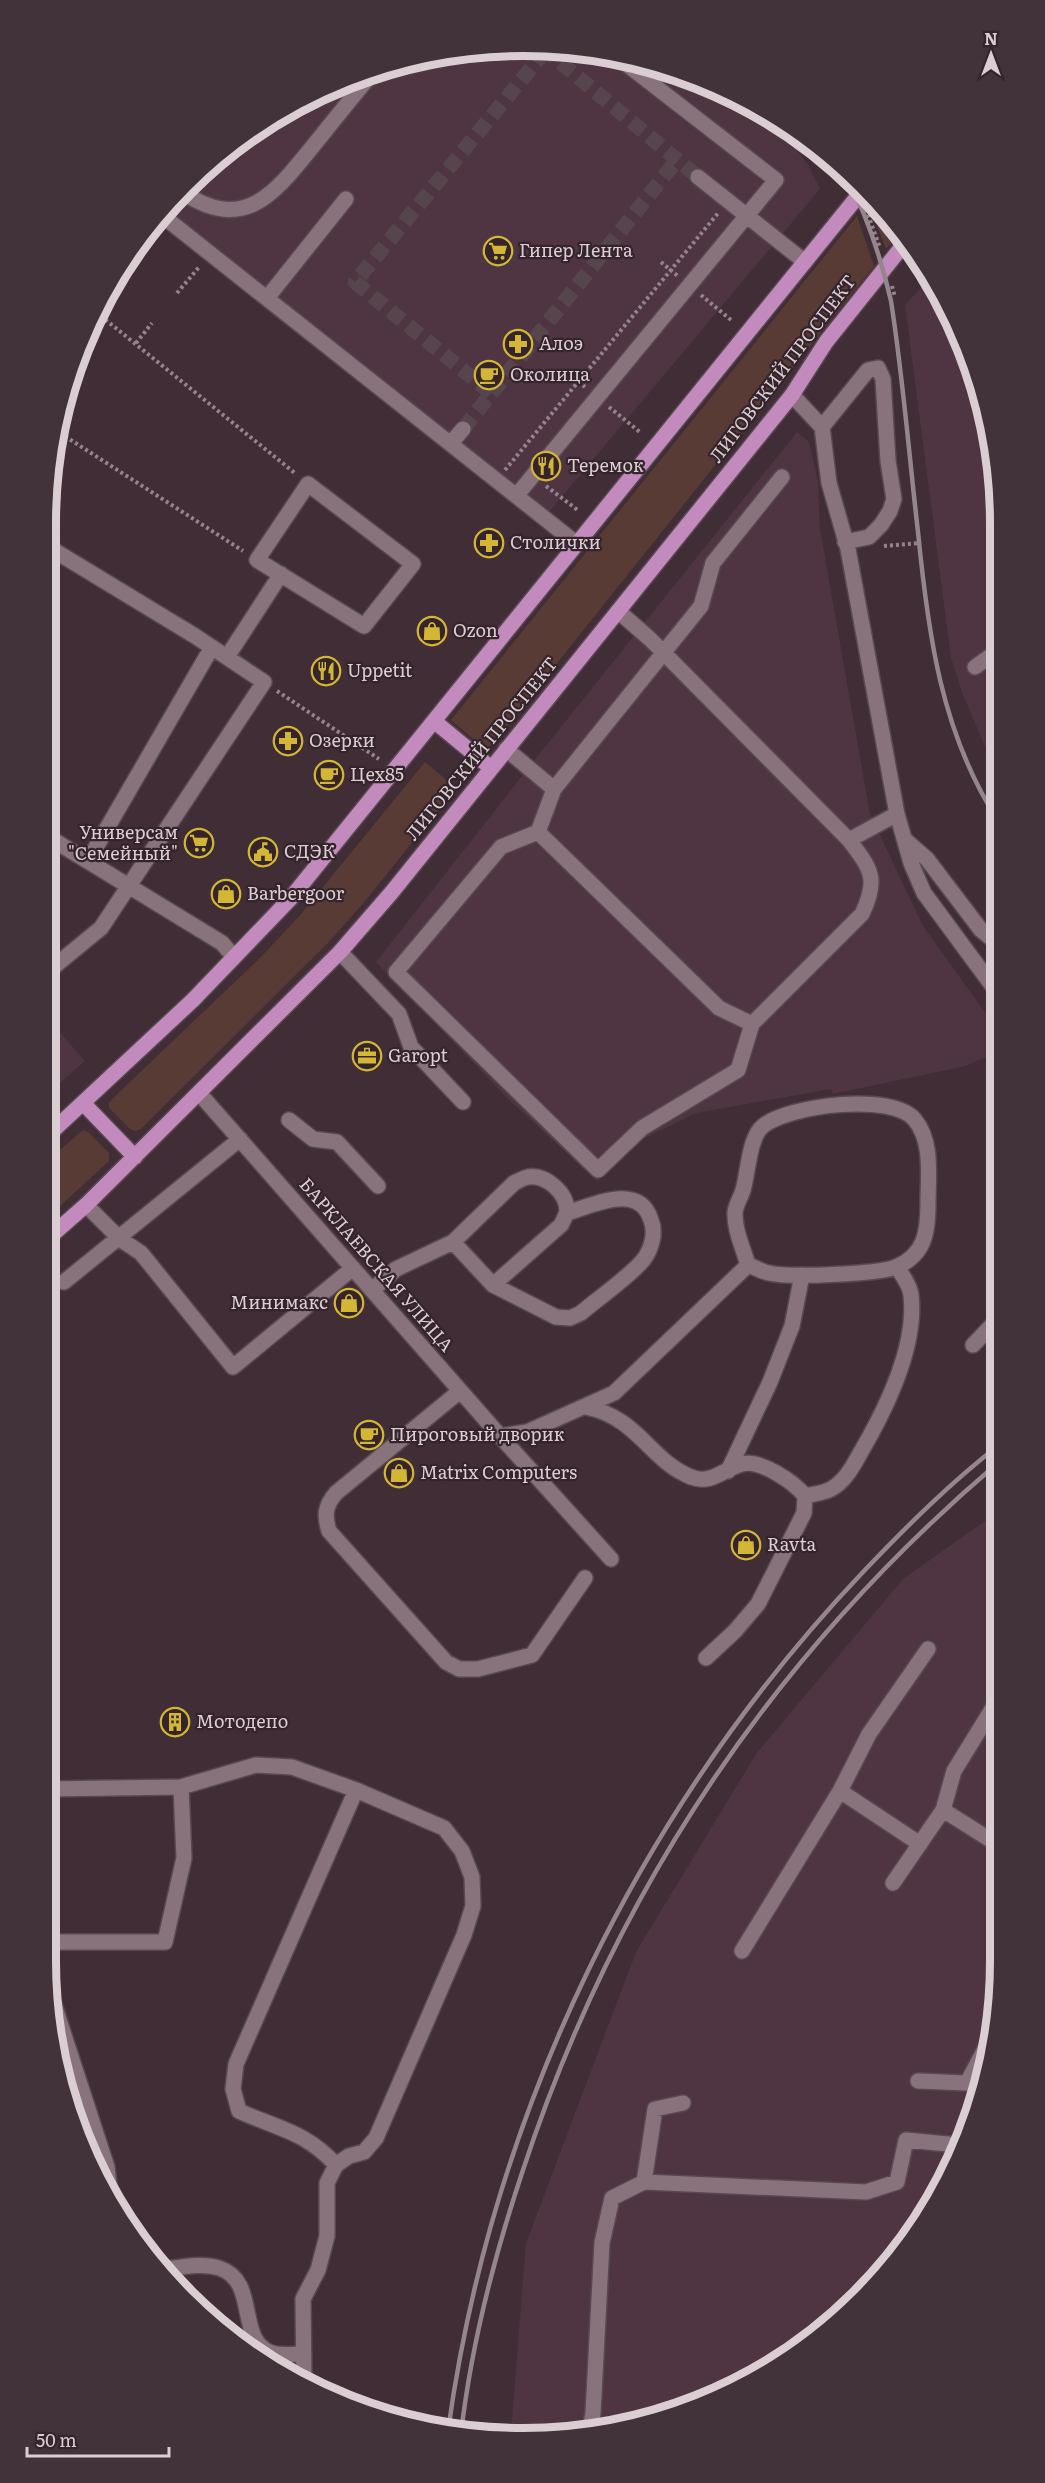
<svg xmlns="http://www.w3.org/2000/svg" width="1045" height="2483" font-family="Literata,serif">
	<rect width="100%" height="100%" fill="#402d36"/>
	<path fill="#4e3541" d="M491,46l93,3 92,21 98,49 35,47 11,23 -281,335 -346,-276 -30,-40 69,-64 79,-50 88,-33z
		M929,279l22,33 45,148 1,309 -6,-8 -29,-69 -11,-34 -46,-353z
		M797,432l12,10 9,39 2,48 50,285 53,112 74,103v23l-31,14 -133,28 -2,-5 -135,24 -51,25 -48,43 -88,-81 -133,-138 153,-195z
		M58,1030l27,31 -40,35v-60z
		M999,1511l1,449 -25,154 -74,137 -63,68 -76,55 -146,55 -105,3 15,-189 110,-291 120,-198 147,-175z"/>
	<path fill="#593b35" d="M871,199l11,9 17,26 -13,15 -18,-46z
		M857,216l17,50 -387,485 -36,-31z
		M425,762l31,26 -90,112 -37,42 -188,187 -5,2 -6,-2 -21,-21v-6l153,-146 39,-42z
		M83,1130l5,2 21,21v8l-64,59v-57z"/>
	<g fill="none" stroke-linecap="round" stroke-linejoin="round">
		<path stroke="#57454e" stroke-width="15" stroke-dasharray="15 8" stroke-linecap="butt" d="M543,48l155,129
			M491,393l-136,-111 191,-232
			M463,429l214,-269"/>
		<g stroke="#584951" stroke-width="18">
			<path id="minor" d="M575,51l1,-2
				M698,177l107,85
				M181,191c63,44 94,2 132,-45 21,-26 41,-51 62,-76
				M159,213l418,331
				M267,298l79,-99
				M792,395l30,32 7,56 19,66 49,265 14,49 13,30 73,99
				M822,427l46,-57 10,-2 5,11 5,82 6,38 -4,12 -9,14 -12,12 -24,5
				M451,443l12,-14
				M308,484l105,80 -49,62 -107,-66z
				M517,495l259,-315 -160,-124
				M45,545l150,91 69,46 -163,246 -56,46
				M227,657l54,-83
				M975,667l21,-15
				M506,749l48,40 147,-183 12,-43 69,-86
				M554,789l-16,43 181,176 33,16
				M538,832l-37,15 -105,125 202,198 44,-42 96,-58 14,-46 110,-110c17,-35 9,-45 -13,-74l-199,-201 -32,-28
				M45,835l177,108 12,14
				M904,839l23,20 54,71 16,13
				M849,840l48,-26
				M88,861l124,-214
				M340,952l59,62 12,33 52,55
				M199,1093l301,343 111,123
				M289,1120l24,19 24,3 41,44
				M86,1205l34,34 21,14 92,114 120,-99
				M453,1242l40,43 63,32 14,1 11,-5c16,-14 51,-38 63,-54 8,-11 12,-27 7,-39 -12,-38 -57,-15 -84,-7
				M64,1282l176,-143
				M372,1290l24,-21 57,-27 61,-59c4,-2 9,-5 14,-6 18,-3 39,16 39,34 -1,5 -4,10 -6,14l-68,60
				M973,1345l25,-26
				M460,1391l-124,102c-11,13 -12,22 -7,38l117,131 13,7h19l54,-14 53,-77
				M586,1407c53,11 63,53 105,70 21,8 32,-8 51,-13 18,-5 52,18 63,32l-1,17 -46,91 -23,27 -29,27
				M500,1436l27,-4 87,-39 134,-128c7,2 14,7 21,8 20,5 109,1 127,-6 29,-12 32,-35 32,-64 0,-27 5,-61 -13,-83 -22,-28 -126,-15 -152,6 -14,11 -15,48 -20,64 -2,7 -7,14 -8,22 -1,17 8,36 13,53
				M728,1471l42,-89 22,-56 10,-51
				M805,1496c8,-2 19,-3 26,-7 15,-8 23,-25 31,-39 25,-43 55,-104 49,-155 -1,-10 -9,-20 -14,-28
				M45,1789l136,-2 75,-22 36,2 64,23 88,38 18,23 10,26 1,29 -9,29 -88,203 -12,14 -15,4 -13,9 -9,18v53l-9,34 -15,29 1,84
				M840,1791l29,-57 59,-85
				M943,1810l11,-39 45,-73
				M893,1883l50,-73 57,36
				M45,1942h120l19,-84 -3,-71
				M742,1951l98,-160 80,53
				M997,1978l-2,-17 5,-14
				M51,1995l12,37
				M57,2032h6l44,135 4,35
				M918,2081l49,2 19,-36
				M336,2165c-31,-34 -58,-36 -97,-54l-6,-22 3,-25 120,-274
				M644,2182l11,-73 28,-6
				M159,2270c19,-2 42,-8 60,-2 41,13 16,73 53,85 9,3 22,1 32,1
				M590,2430l3,-17 9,-170 10,-45 32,-16 222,10 31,-10 9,-42 52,5"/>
		</g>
		<g stroke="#584951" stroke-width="18">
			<path id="major" d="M434,721l57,47
				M83,1103l52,54
				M45,1138l148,-138 97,-101 572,-708
				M45,1241l41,-36 254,-253 52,-60 400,-497 34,-53 79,-99"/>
		</g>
		<path stroke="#94848b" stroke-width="4" stroke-dasharray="3 3" stroke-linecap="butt" d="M866,209l14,39
			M868,212l20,5
			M661,262l18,15
			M892,286l3,11
			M177,293l23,-27
			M701,295l30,25
			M96,312l200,162
			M136,343l16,-20
			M569,374l16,13
			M609,407l32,26
			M60,433l183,118
			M505,470l214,-258
			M546,486l33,25
			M884,546l35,-3
			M277,691l102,68"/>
		<use href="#minor" stroke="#88737d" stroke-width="15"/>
		<use href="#major" stroke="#c28abd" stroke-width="15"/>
		<path stroke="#95868d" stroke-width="4.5" d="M847,177c20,39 34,81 44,124 12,76 18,154 27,231 10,101 23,200 79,287
			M448,2431c44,-320 193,-625 415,-859 43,-45 87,-89 136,-127
			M461,2434c10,-88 33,-177 61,-261 92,-281 251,-519 477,-711"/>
	</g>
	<defs>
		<g id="supermarket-ring" transform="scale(1.5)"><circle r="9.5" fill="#35242c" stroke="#d3b635" stroke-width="1.5"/><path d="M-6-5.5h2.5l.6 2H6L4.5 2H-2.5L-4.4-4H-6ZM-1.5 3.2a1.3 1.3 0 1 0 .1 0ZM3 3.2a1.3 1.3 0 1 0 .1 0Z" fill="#d3b635"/></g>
		<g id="pharmacy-ring" transform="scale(1.5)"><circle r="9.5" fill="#35242c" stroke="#d3b635" stroke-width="1.5"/><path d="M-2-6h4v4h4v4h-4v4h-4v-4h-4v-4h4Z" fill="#d3b635"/></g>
		<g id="cafe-ring" transform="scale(1.5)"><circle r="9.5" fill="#35242c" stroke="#d3b635" stroke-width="1.5"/><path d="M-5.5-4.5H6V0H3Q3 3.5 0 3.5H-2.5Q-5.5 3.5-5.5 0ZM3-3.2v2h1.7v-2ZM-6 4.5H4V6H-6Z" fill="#d3b635"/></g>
		<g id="restaurant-ring" transform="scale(1.5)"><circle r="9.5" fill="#35242c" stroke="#d3b635" stroke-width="1.5"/><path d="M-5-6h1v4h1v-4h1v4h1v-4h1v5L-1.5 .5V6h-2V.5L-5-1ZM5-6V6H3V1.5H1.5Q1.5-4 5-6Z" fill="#d3b635"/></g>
		<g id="shop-ring" transform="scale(1.5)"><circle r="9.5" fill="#35242c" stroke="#d3b635" stroke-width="1.5"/><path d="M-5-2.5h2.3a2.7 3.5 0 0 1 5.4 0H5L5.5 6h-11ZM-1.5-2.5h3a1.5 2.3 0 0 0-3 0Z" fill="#d3b635"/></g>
		<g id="civic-ring" transform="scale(1.5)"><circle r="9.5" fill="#35242c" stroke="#d3b635" stroke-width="1.5"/><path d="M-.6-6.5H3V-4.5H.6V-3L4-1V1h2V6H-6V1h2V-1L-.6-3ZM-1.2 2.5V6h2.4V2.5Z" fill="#d3b635"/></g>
		<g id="office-ring" transform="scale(1.5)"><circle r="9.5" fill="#35242c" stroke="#d3b635" stroke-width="1.5"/><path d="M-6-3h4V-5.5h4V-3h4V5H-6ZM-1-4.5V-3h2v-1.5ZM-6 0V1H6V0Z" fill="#d3b635"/></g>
		<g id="building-ring" transform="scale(1.5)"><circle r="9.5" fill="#35242c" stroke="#d3b635" stroke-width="1.5"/><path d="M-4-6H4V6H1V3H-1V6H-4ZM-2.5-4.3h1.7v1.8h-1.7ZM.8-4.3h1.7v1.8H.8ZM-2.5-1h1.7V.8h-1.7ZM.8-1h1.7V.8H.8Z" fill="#d3b635"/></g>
	</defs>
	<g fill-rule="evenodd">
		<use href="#supermarket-ring" x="498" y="251"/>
		<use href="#pharmacy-ring" x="518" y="344"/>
		<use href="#cafe-ring" x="489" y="375"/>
		<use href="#restaurant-ring" x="546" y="466"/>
		<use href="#pharmacy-ring" x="489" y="543"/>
		<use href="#shop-ring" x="432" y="631"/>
		<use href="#restaurant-ring" x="326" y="671"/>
		<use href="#pharmacy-ring" x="288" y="741"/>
		<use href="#cafe-ring" x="329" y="775"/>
		<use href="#supermarket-ring" x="199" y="843"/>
		<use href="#civic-ring" x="263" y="852"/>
		<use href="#shop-ring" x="226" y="894"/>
		<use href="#office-ring" x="367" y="1056"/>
		<use href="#shop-ring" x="349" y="1303"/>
		<use href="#cafe-ring" x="369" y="1435"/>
		<use href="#shop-ring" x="399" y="1473"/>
		<use href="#shop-ring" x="746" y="1545"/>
		<use href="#building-ring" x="175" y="1722"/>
	</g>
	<g text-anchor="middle" stroke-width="4.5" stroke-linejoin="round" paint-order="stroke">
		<g font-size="18" fill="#daced3" stroke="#35242c" text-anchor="start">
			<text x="519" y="257">Гипер Лента</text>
			<text x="539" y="350">Алоэ</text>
			<text x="510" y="381">Околица</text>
			<text x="567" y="472">Теремок</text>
			<text x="510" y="549">Столички</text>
			<text x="453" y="637">Ozon</text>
			<text x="347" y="677">Uppetit</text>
			<text x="309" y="747">Озерки</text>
			<text x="350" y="781">Цех85</text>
			<text x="178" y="839" text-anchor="end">Универсам<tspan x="178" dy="21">"Семейный"</tspan></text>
			<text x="284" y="858">СДЭК</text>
			<text x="247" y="900">Barbergoor</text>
			<text x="388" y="1062">Garopt</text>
			<text x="328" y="1309" text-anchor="end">Минимакс</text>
			<text x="390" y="1441">Пироговый дворик</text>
			<text x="420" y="1479">Matrix Computers</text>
			<text x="767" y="1551">Ravta</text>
			<text x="196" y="1728">Мотодепо</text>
		</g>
		<g font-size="18" fill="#daced3" stroke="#35242c">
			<text transform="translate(783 369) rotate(-53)" y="6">ЛИГОВСКИЙ ПРОСПЕКТ</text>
			<text transform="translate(482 749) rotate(-51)" y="6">ЛИГОВСКИЙ ПРОСПЕКТ</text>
			<text transform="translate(376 1265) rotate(49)" y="6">БАРКЛАЕВСКАЯ УЛИЦА</text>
		</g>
	</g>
	<path d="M0 0H1045V2483H0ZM523 56H523A467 467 0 0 1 990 523V1961A467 467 0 0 1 523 2428H523A467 467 0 0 1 56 1961V523A467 467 0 0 1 523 56Z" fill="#423239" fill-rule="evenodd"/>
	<path fill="none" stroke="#daced3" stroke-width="8" d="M523 56H523A467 467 0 0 1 990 523V1961A467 467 0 0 1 523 2428H523A467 467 0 0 1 56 1961V523A467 467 0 0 1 523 56Z"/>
	<g transform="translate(991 54)" stroke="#35242c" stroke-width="4.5" paint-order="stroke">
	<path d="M0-4.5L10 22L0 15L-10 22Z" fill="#daced3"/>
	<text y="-9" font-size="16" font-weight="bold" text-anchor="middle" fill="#daced3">N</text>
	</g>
	<path d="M27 2447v9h142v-9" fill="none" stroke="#daced3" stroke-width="3"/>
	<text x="36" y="2447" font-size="18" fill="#daced3" stroke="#35242c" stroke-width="4.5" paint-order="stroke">50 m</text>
</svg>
